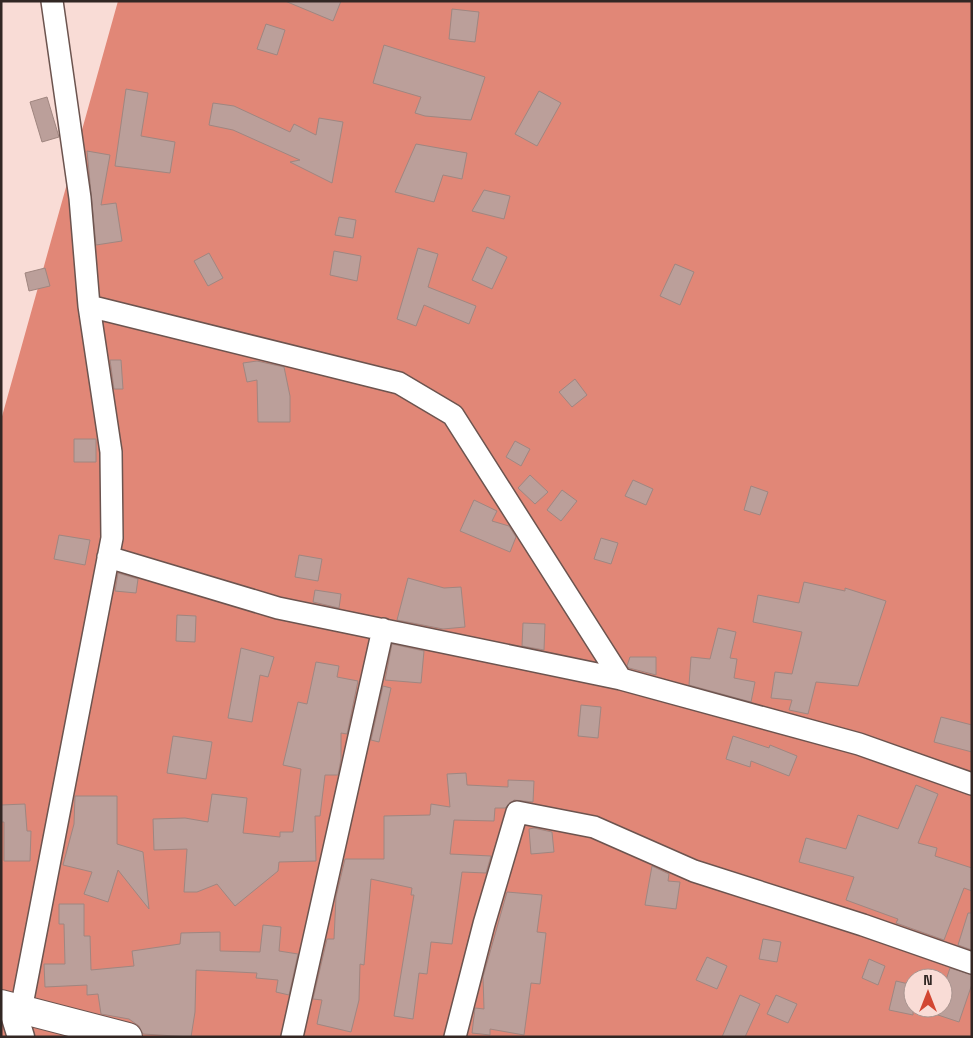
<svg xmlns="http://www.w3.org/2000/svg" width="973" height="1038" font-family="'Space Grotesk',sans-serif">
	<rect width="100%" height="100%" fill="#f9dcd6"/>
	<path fill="#e18777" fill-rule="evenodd" d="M118,1h854v1036h-971v-617zM913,978h30v30h-30z"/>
	<path fill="#bb9f9a" stroke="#a08680" d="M285,1h56l-8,20z
		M452,9l27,3 -4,30 -26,-3z
		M266,24l19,6 -8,25 -20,-6z
		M384,45l101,32 -14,43 -46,-4 -10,-3 6,-16 -48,-14z
		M126,89l22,4 -7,43 34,6 -5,31 -55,-7z
		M539,91l22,12 -24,43 -22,-12z
		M47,97l12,40 -17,5 -12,-40z
		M213,103l21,3 56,26 4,-8 22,11 3,-17 24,4 -11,61 -42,-21 10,-2 -67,-30 -24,-5z
		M416,144l51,9 -5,26 -19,-4 -9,27 -39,-10z
		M87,151l23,4 -9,50 15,-2 6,38 -26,4z
		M484,190l26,6 -6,23 -32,-8z
		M339,217l17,3 -3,18 -18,-3z
		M487,247l20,10 -15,32 -20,-9z
		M418,248l20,6 -10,33 48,19 -7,18 -45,-19 -8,21 -19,-7z
		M334,251l27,5 -4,25 -27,-6z
		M209,253l14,25 -15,8 -14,-25z
		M675,264l19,8 -14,33 -20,-9z
		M45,268l5,18 -21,5 -4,-18z
		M110,360h11l2,29h-9z
		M257,361l27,6 6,29v26h-32l-1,-42 -10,2 -4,-19z
		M575,379l12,16 -15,12 -13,-15z
		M74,439h22v23h-22z
		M515,441l15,8 -9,17 -15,-9z
		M530,475l18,17 -13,12 -17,-16z
		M633,480l20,9 -7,16 -21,-9z
		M751,486l17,6 -8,23 -16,-5z
		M562,490l15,11 -16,20 -14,-11z
		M474,500l23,11 -5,10 17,5 7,11 -6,15 -50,-21z
		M59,535l31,5 -5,25 -31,-6z
		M601,538l17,5 -7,21 -17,-5z
		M299,555l23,4 -4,22 -23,-4z
		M118,573l20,6 -2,14 -21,-2z
		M408,578l36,10 17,-1 4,40 -22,2 -46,-9z
		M804,582l41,9v-3l41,13 -28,85 -42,-4 -8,32 -19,-4 3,-10 -21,-2 4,-26 17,2 10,-42 -49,-10 5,-27 41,8z
		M315,590l26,4 -2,14 -26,-6z
		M177,615l19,1 -1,26 -19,-1z
		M523,623l22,1 -1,26 -22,-4z
		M718,628l18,4 -6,26 7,1 -3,19 21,4 -4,20 -62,-17 2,-28 19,2z
		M392,644l32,7 -3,32 -36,-3z
		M241,648l33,9 -6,20 -8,-2 -8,47 -24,-4z
		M630,657h26v18l-27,-7 -2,-2z
		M316,662l23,4 -2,11 21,4 -11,53 -6,-1v26l-3,16h-13l-5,41h-5l1,45 -37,1 -1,9 -43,35 -18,-22 -20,8h-13l3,-43 -33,1 -1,-31 32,-1 23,4 4,-28 35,4 -4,35 37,4v-5h13l8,-63 -18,-4 15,-63 9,2z
		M383,686l8,2 -12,54 -8,-2z
		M581,705l20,2 -3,31 -20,-2z
		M941,717l31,8v27l-38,-10z
		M173,736l39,6 -6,37 -39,-6z
		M733,736l36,12 1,-3 27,11 -8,20 -38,-15 -1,6 -24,-8z
		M466,773l1,12 41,2v-7l26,1 -1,21 -19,-2 -9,8h-10l-1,13 -40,-1 -4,34 41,2 -5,17 -24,-1 -10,72 -21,-2 -4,32 -8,-1 -6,46 -19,-3 20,-121h-3l1,-7 -41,-9 -7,86 -4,-1 -1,36 -8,32 -34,-8 5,-24 -9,-1 14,-60h7l2,-42 9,-38h39v-43l46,-1 1,-11 19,3 -3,-33z
		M916,785l22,9 -20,49 19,5 -2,8 37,12v23l-8,-3 -20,52 -48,-17 2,-4 -52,-19 8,-23 -55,-15 7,-24 40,11 12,-34 40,14z
		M75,796h42v48l26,8 6,57 -31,-39 -10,32 -24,-8 8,-22 -29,-7 11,-41z
		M25,804l2,27h4l-1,30h-26v-39h-3v-17z
		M534,828l18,4 2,20 -23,2 -2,-25z
		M652,866l17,8 -1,7 12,1 -4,27 -31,-4z
		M507,892l35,3 -5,37 9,1 -6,51 -9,-1 -7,52 -34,-6v6l-18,-2 3,-25 9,1 -1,-32z
		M59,904h25v32h6l1,34 43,-4 -2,-15 48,-7 1,-11 39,-1v19l40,1 3,-27 18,2 -2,24 19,3 -9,41 -13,-3 2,-12 -22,-2 1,-5 -61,-3 -1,42 -4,25 -48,-3 -4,-8 -10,-7 -28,-5 -3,-20 -11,1v-10l-42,2 -1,-23h21l-1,-40h-5z
		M968,913h4v37l-14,-5z
		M763,939l18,3 -4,20 -18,-3z
		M707,957l20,9 -10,23 -21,-9z
		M869,959l16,7 -7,19 -16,-7z
		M950,968l22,7v9l-13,38 -24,-8 2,-6h6v-19z
		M896,981l17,4v30l-24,-5z
		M740,995l20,9 -15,33h-23z
		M776,995l21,9 -9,19 -21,-9z"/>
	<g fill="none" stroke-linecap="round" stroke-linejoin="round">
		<g stroke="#6c544f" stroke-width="24">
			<path id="minor" d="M89,306l310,77 54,32 168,264 238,65 113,40
				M108,557l170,51 343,71
				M21,1010l91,-472 -1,-86 -22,-146 -9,-108 -28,-197
				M292,1037l91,-408
				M455,1037l29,-113 33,-112 77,15 100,44 169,54 109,38"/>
		</g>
		<g stroke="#6c544f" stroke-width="29">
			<path id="tertiary" d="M12,1008l9,29"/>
		</g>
		<g stroke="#6c544f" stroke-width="30">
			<path id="secondary" d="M1,1004l127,33"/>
		</g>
		<use href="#minor" stroke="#fff" stroke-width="21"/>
		<use href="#tertiary" stroke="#fff" stroke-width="26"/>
		<use href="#secondary" stroke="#fff" stroke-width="28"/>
	</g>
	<rect width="973" height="1038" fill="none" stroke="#322724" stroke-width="5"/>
	<g transform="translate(928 993)"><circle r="24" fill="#f9dcd6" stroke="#a9948f"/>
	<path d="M0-4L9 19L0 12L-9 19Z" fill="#d24632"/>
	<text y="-8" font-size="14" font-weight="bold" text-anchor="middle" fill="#322724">N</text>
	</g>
</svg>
